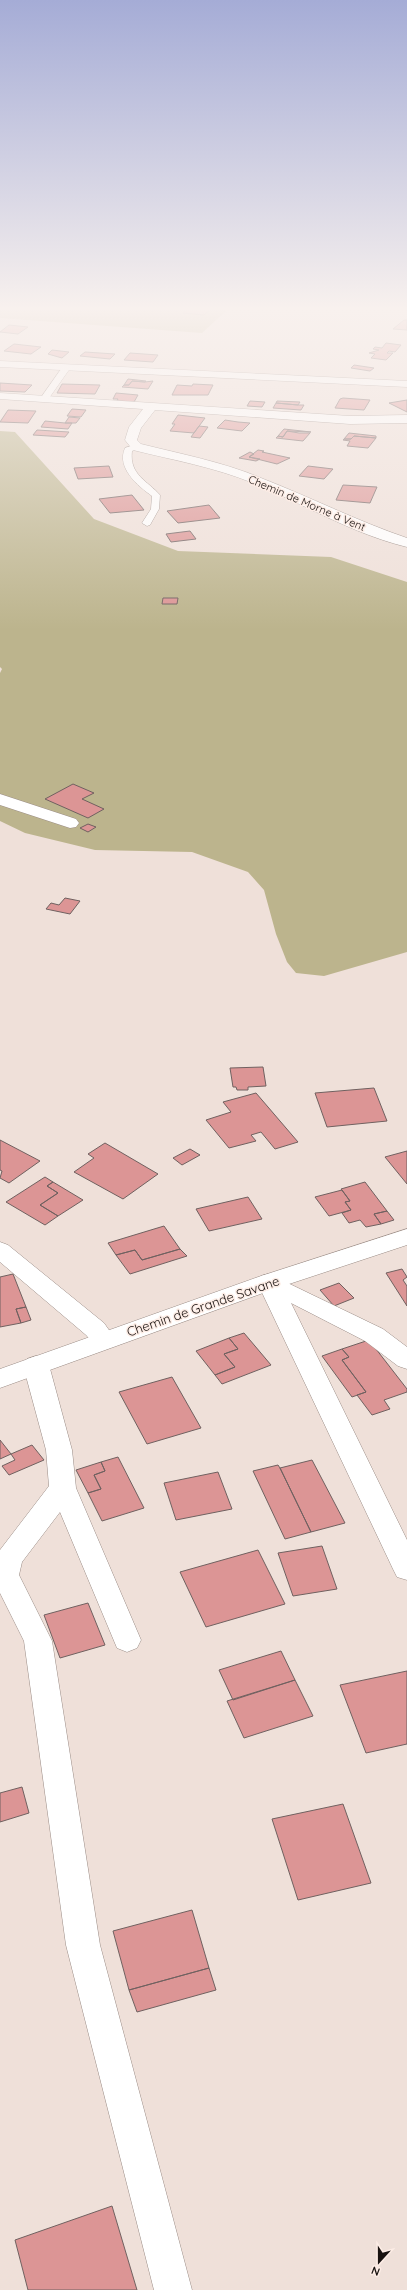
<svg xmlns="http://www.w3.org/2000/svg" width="407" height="2290" font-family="Quicksand,sans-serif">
	<rect width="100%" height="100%" fill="#efe0d9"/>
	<path fill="#bcb48d" d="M0,309h228l-26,24 -202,-15z
		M0,431l15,1 79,87 84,32 153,6 76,25v370l-83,24 -28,-3 -9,-11 -11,-28 -12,-44 -16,-18 -56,-20 -97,-2 -70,-17 -25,-12v-148l2,-4 -2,-2z"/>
	<path fill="#dc9595" stroke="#706160" d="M188,309h23l-7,6 -21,-2z
		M404,320h3v10l-14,-1z
		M9,325l19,2 -10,7 -18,-2z
		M386,343l15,2 -6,7 -6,-1 -2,2h6l-7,7 -15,-2 4,-4 -6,-1 10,-3 -6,-1 2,-2 7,1z
		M14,344l27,3 -10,7 -27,-3z
		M52,350l17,2 -7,6 -14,-4z
		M85,352l30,2 -5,5 -30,-3z
		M130,353l28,2 -5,7 -29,-2z
		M354,365l20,3 -4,3 -19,-3z
		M128,379l18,2 -1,1 -13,-1 -3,4h-5z
		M132,381l13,1 8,-1 -5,8 -26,-2 2,-2h5z
		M0,383l32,2 -7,7 -25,-1z
		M62,384l38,1 -5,9 -38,-1z
		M193,384l20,1 -5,10h-36l5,-10 15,1z
		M116,393l22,2 -4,7 -17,-1 1,-2h-5z
		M340,399l3,-1 27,2 -6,10 -29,-2z
		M407,400v12l-18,-9z
		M250,401l15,1 -3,5 -15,-1z
		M277,401l23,1 -2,3 -22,-2z
		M276,403l22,2h6l-3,5 -28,-2z
		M72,409l14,1 -5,7 -14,-1z
		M8,410l28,1 -8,12 -28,-1z
		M178,415l27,3 -11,15 -24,-2 5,-7h-3z
		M69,417l11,1 -4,5h-11z
		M225,420l13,2 12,1 -8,8 -25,-3z
		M45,421l20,2h7l-4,6 -27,-2z
		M199,426l9,1 -8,11 -9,-1z
		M284,429l27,3 -24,-1 -4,6 -5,-1z
		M37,430l32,2 -4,5 -32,-2z
		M287,431l12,2h11l-7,8 -27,-3 2,-2 5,1z
		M349,433l27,3v2l-22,-2 -3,3h-7z
		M354,436l22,2 -8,10 -21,-2 3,-5 -7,-1 1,-1h7z
		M258,450l6,1 -2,1 28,6 -13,6 -28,-7z
		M250,452l4,2 -5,3 11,2 -4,2 -17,-3z
		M109,466l4,11 -35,2 -4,-11z
		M308,466l25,3 -9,10 -25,-3z
		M343,485l34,2 -7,16 -34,-3z
		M132,495l12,15 -34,3 -11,-14z
		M209,505l11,13 -42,5 -11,-12z
		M190,531l6,8 -25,3 -5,-8z
		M163,598h15l-1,6h-15z
		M73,784l21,9 -12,6 22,10 -16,9 -43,-19z
		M88,824l8,3 -8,5 -8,-4z
		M65,898l15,3 -10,13 -24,-5 5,-6 8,2z
		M263,1067l3,19 -18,1v3h-11l-1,-3h-3l-3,-19z
		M374,1088l13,33 -60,6 -12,-34z
		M256,1093l42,49 -23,7 -14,-17 -10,3 5,6 -27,7 -23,-28 25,-8 -8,-10z
		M0,1140l40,21 -31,22 -9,-5 2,-7 -2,-1z
		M105,1143l53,31 -35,25 -49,-27 20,-14 -6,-4z
		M190,1149l10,6 -18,10 -9,-7z
		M407,1151v33l-22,-27z
		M45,1177l8,5 -6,4 11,7 -18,12 18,11 -13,9 -39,-23z
		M53,1182l30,18 -25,16 -18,-11 18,-12 -11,-7z
		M365,1182l22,29 -13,3 7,10 -15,3 -6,-7 -11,3 -7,-10 9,-3 -6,-8 5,-1 -9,-12z
		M342,1190l8,11 -5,1 6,8 -22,6 -14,-19z
		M248,1197l14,22 -53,12 -13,-22z
		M387,1211l7,9 -13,4 -7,-10z
		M164,1226l16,23 -38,11 -7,-10 -19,5 -8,-12z
		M180,1249l7,7 -57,18 -14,-19 19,-5 7,10z
		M402,1269l5,8 -4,3 4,6v20l-21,-33z
		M13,1274l13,33 -10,2 5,14 -21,4v-50z
		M339,1283l15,15 -20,8 -14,-16z
		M26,1307l5,13 -10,3 -5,-14z
		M244,1333l27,32 -49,19 -7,-9 20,-8 -11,-13 14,-5 -9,-11z
		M229,1338l9,11 -14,5 11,13 -20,8 -19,-24z
		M369,1340l38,49v3l-23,8 6,9 -18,6 -15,-20 9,-3 -24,-32 7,-3 -7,-8z
		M342,1349l7,8 -7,3 24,32 -14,5 -30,-41z
		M172,1377l29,51 -54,16 -28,-52z
		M0,1440l11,14 -11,5z
		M32,1445l12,15 -35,15 -7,-9 13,-6 -4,-6z
		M118,1457l26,51 -42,13 -14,-28 13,-4 -7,-14 11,-4 -4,-9z
		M312,1460l33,63 -34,9 -31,-64z
		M101,1462l4,9 -11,4 7,14 -13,4 -12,-23z
		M278,1465l2,3 31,64 -26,7 -32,-68z
		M218,1472l14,37 -56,11 -12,-37z
		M322,1546l15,43 -44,7 -15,-43z
		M258,1550l27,54 -79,23 -26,-55z
		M88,1603l17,42 -45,13 -16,-43z
		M281,1651l14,29 -62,20 -14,-30z
		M407,1671v73l-41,9 -26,-68z
		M295,1680l18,36 -69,22 -17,-37z
		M22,1787l7,26 -29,9v-29z
		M343,1804l28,79 -73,17 -26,-81z
		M192,1910l17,58 -80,22 -16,-59z
		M209,1968l7,22 -79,22 -8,-22z
		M112,2206l25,84h-109l-13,-50z"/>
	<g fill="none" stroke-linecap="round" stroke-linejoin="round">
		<g stroke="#9a8c86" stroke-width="1">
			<path id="service" d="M64,365l7,2 -24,34h-6l-1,-2z
				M137,444l4,3 -9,4c-3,24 16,30 28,44l-1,14 -9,16 -3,1 -5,-3 9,-14 1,-13c-14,-10 -36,-28 -27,-48z"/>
		</g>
		<g stroke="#9a8c86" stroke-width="1">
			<path id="minor" d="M0,361l407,20v6l-407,-20z
				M0,393l350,23 57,-1v8l-57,1 -195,-14 -14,18 -4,12 4,4c40,10 82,18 120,34 49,19 96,43 146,60v9c-54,-13 -103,-43 -154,-64 -39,-16 -80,-23 -120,-33l-8,-10 4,-13 14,-18 -143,-10z
				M0,794l76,25 3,4 -3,4 -6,1 -70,-23z
				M0,1242l8,3 96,78 12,17 -3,6c-14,4 -18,-1 -27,-11l-86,-73z
				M269,1274l114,55 24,18v22l-9,-3 -33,-25 -74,-38 116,237v40l-10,-3 -4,-8 -136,-287 4,-6z
				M36,1356l9,3 4,6 23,85 4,38 65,152 -4,8 -10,4 -10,-4 -57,-136 -38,50 -3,13 33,66 48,304 92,345h-38l-88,-345 -42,-304 -24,-48v-43l49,-64 -3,-36 -23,-85 4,-6z"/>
		</g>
		<g stroke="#9a8c86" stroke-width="1">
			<path id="tertiary" d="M407,1229v16l-130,43 -277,100v-19l261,-93z"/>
		</g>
		<use href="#service" fill="#fff" fill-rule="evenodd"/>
		<use href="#minor" fill="#fff" fill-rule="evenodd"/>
		<use href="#tertiary" fill="#fff" fill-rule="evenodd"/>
	</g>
	<linearGradient id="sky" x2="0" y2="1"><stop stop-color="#a5acd6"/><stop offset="0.49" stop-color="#f8f1ee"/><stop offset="1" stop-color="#f8f1ee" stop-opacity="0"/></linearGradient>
	<rect width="407" height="630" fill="url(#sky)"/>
	<g text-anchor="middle" stroke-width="3" stroke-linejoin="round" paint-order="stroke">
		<g font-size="11" fill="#181210" stroke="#fdede6">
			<text transform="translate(307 503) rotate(23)" y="4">Chemin de Morne à Vent</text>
		</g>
		<g font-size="13" fill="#181210" stroke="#fdede6">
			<text transform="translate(203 1306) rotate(-19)" y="5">Chemin de Grande Savane</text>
		</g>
	</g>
	<g transform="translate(379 2262) rotate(201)" stroke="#fdede6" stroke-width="3" paint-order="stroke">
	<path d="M0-3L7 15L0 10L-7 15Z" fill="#181210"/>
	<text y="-6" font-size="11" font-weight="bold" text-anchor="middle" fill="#181210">N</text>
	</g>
</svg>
